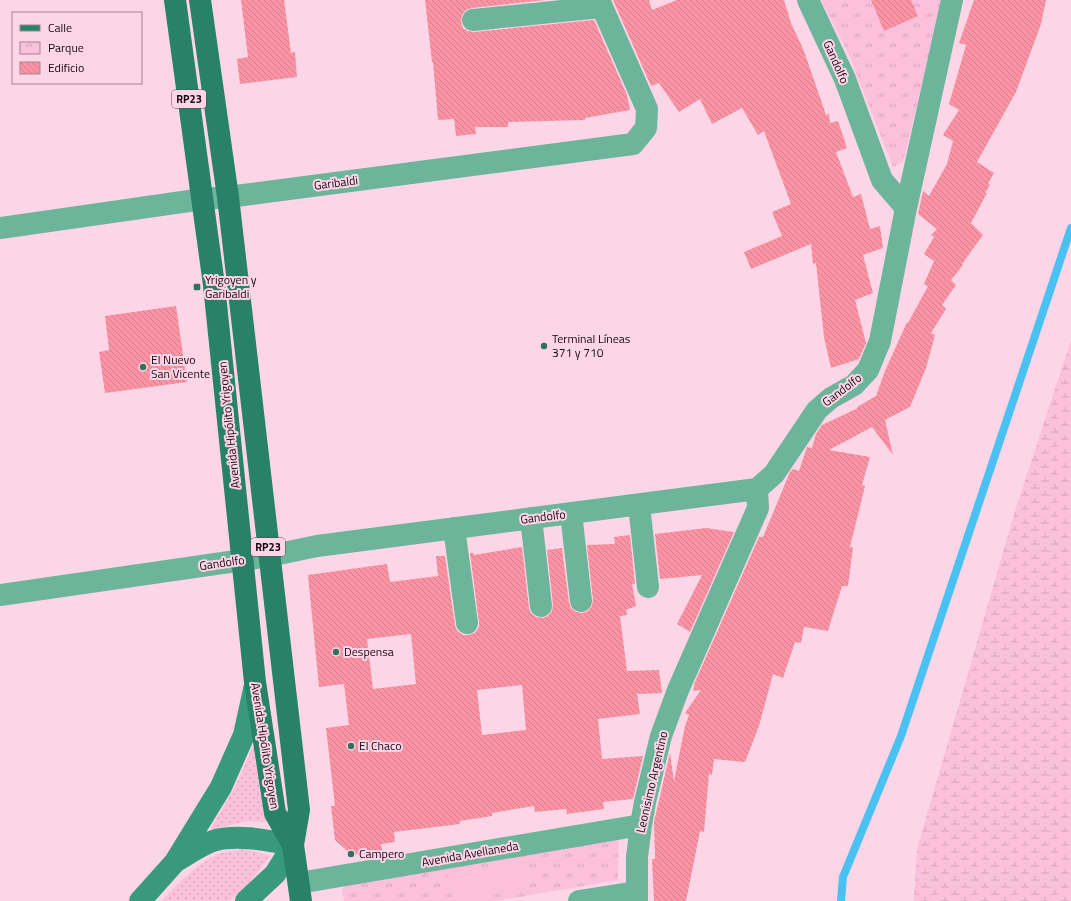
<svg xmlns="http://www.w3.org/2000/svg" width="1071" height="901" font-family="'Titillium Web',sans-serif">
	<defs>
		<pattern id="grass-dots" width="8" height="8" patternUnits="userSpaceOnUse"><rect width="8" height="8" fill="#fbc1dc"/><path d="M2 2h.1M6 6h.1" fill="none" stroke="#d7a4bc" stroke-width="1.8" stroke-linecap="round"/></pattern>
		<pattern id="wetland-marsh" width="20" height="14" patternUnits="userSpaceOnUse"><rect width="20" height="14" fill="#fbc1dc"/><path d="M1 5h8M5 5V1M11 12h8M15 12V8" fill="none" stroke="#d7a4bc"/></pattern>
		<pattern id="park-tufts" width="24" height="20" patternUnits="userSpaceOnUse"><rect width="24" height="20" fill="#fbc1dc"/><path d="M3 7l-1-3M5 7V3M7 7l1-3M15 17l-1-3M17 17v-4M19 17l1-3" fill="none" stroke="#d7a4bc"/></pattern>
		<pattern id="building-back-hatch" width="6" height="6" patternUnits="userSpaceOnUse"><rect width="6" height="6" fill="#fa93a4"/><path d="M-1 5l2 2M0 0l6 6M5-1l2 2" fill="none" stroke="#d67d8c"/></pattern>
	</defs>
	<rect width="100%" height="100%" fill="#fcd6e7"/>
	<path fill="url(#grass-dots)" d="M257,737l12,85 -22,-1 -37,9 26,-45z
		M243,849l27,7 -23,30 -18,15h-68c16,-16 34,-36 55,-46 8,-4 19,-4 27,-6z"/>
	<path fill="url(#wetland-marsh)" d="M1071,340v561h-157l3,-52 98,-338z"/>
	<path fill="url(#park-tufts)" d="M821,0h122l-40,162 -10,5 -44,-112z
		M619,838l-1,42 -122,21h-152l-2,-12 6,-6z"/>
	<path fill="#fbc1dc" d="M522,861l5,28 -74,12 -5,-28z"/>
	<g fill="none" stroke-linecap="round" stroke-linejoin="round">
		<path stroke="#49c1f2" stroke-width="8" d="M841,901l2,-24 58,-141 170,-508"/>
	</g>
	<path fill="url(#building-back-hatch)" fill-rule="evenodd" d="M241,0h43l7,53 4,-1 2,25 -57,7 -3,-25 11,-2z
		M425,0h121l-74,8 -6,2 -4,5 -1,7 2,6 5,3 6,1 120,-12 33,75 3,15 -45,8v2l-77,2v5h-33l1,7 -20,2 -2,-17 -16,1 -5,-58h-1z
		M613,0h36l3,10 25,-10h107l7,23 13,28 22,64 3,-1 1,9 8,-2 9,27 -11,4 17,45 8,-3 9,35 10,-3 3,22 -20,7 10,38 -18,7 11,43 -7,16 -28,9 -7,-31 -8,-74 -3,1 -2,-20 -60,25 -7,-17 38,-16 -10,-24 19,-8 -27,-73 -6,4 -16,-27 -30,16 -12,-25 -21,13 -20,-29 -8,3z
		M871,0h40l7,16 -34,15z
		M974,0h72l-5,24 -25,68 -39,70 17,11 -6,11 2,1 -5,8h2l-16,30 12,12 -21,29 1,1 -12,15 5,5 -14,20 4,4 -15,24 4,2 -9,33 -16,39 -25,13 8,35 -21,-28 -43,23 41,7 -8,28 3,1 -15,61h3l-5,39h-6l-14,45 -24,-4 -3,16 -6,-1 -12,36 -10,-4 -14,52 -14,36 -31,-3 -2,16 -3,-1 -5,58 -4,-1 -14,70h-32l-2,-42h3l-1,-37 16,-69 4,28 11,-55 4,-11 -4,-2 16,-23 -8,1 2,-9 64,-145h4l27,-65 3,-3 6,2 8,-24 5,1 4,-14 6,-9 36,-17 -1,-1 19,-11 9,-25 22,-49 1,1 20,-37 -4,-2 10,-23 -10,-7 10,-17 -3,-2 6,-6 -19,-15 5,-23 6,5 18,-32 6,-23 -10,-6 16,-25 -10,-6 17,-59 -7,-2z
		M176,306l11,76 -82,11 -6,-41 10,-2 -4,-34z
		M706,528l28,4 -44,100 -13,-8 25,-49 -42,4 -5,-45z
		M630,535l5,49h-3l4,22 -10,4 1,5 -7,1 7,55 32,-1 3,23 -22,1 -3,-1 3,21 -42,5 4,40 41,-3 -10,43 -30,3 1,7 -37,5 -1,-5 -31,3 -1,-6 -42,7v3l-32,5v3l-66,8 1,10 -14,2 1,7 -30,4 -17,-15 -4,-34h4l-9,-78 23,-3 -5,-41 -25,3 -11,-112 79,-11 3,18 48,-6 -2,-20h9l10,69 2,6 6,4h5l7,-2 4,-6v-5l-9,-69h3l1,2 48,-8 7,61 2,5 5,4 7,1 5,-2 4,-5 1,-6 -6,-55 15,-2 7,55 2,5 5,4 7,1 5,-2 4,-5 1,-6 -6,-55 28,-1 -1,-7zM411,634l5,50 -43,5 -6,-50zM522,685l4,45 -44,5 -5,-45z"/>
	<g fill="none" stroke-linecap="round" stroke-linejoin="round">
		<path stroke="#6cb59b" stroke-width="22" d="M808,0l37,79 37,101 24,28
			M473,20l128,-13
			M0,228l203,-29 25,-2 405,-53 13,-16 1,-19 -48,-109
			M639,505l9,82
			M571,513l10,88
			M531,518l10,88
			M454,528l13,95
			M0,595l243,-35 26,-4 48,-10 440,-57 17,-15 43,-64 14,-12 23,-13 14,-15 12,-29 26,-133 46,-208
			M299,883l342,-58
			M579,901l57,-9
			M637,901v-44l4,-32 4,-23 16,-66 17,-46 80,-182 -1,-19"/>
		<path stroke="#39997c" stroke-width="22" d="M178,860c12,-7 24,-16 38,-20 23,-6 54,1 77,5l-18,29 -29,27
			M140,901l35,-39 46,-75 23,-52 11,-50"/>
		<path stroke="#278267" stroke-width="22" d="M175,0l39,285 41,397 20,131 18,32
			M200,0l28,197 71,613 -6,35 8,56"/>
	</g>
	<g fill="#34715d" stroke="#fcd6e7" stroke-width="1.5">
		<rect x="193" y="283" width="8" height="8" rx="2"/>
		<circle cx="544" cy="346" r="4"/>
		<circle cx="143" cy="367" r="4"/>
		<circle cx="336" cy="652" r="4"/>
		<circle cx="351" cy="746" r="4"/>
		<circle cx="351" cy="854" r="4"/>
	</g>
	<g text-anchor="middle" stroke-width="4" stroke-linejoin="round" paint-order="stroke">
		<g fill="#fcd6e7" stroke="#5e4451" stroke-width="1">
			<rect x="172" y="90" width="34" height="18" rx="3"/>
			<rect x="251" y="538" width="34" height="18" rx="3"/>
		</g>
		<g font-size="11" font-weight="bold" fill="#1a0611">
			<text x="189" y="103">RP23</text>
			<text x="268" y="551">RP23</text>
		</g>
		<g font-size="12" fill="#1a0611" stroke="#fcd6e7">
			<text transform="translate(836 62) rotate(66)" y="4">Gandolfo</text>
			<text transform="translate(336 183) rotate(-7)" y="4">Garibaldi</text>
			<text transform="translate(842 390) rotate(-37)" y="4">Gandolfo</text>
			<text transform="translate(229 425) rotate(-96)" y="4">Avenida Hipólito Yrigoyen</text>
			<text transform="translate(543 517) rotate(-7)" y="4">Gandolfo</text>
			<text transform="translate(222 563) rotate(-8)" y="4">Gandolfo</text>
			<text transform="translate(265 746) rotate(81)" y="4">Avenida Hipólito Yrigoyen</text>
			<text transform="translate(652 782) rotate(-77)" y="4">Leonisimo Argentino</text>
			<text transform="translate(470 854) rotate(-10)" y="4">Avenida Avellaneda</text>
		</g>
		<g font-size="12" fill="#1a0611" stroke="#fcd6e7" text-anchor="start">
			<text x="205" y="284">Yrigoyen y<tspan x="205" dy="14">Garibaldi</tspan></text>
			<text x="552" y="343">Terminal Líneas<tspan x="552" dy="14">371 y 710</tspan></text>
			<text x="151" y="364">El Nuevo<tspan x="151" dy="14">San Vicente</tspan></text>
			<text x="344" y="656">Despensa</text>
			<text x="359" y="750">El Chaco</text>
			<text x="359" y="858">Campero</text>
		</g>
	</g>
	<rect x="12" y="12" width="130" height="72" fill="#fcd6e7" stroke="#a28391"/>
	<rect x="20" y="25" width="20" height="6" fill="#278267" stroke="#a28391"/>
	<text x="48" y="32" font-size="12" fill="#1a0611">Calle</text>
	<rect x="20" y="42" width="20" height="12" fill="url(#park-tufts)" stroke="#a28391"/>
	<text x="48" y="52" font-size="12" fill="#1a0611">Parque</text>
	<rect x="20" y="62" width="20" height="12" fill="url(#building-back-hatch)" stroke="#a28391"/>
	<text x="48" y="72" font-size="12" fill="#1a0611">Edificio</text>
</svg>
